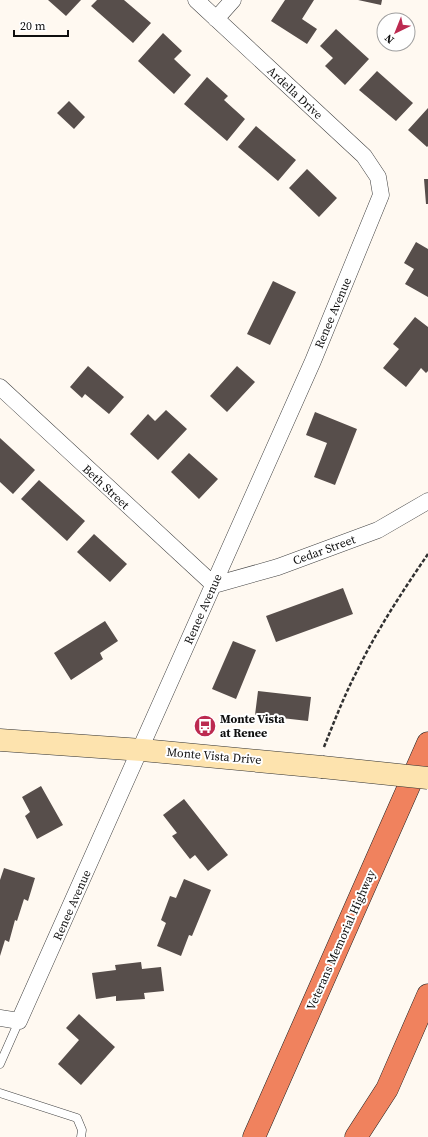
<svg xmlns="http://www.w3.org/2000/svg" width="428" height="1137" font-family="'Source Serif 4',serif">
	<rect width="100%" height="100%" fill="#fff9f1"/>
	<path fill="#574e4b" d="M48,0h33l-15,16z
		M97,0h27l27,23 -18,20 -42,-37z
		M285,0h29l-12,19 15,10 -10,15 -36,-23z
		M358,0h24l-1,5z
		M336,29l33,30 -24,26 -20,-19 8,-8 -13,-12z
		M163,33l19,18 -8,8 17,16 -17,19 -36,-33z
		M377,71l36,32 -17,18 -37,-31z
		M207,77l21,19 -4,4 21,19 -18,22 -43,-37z
		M69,101l16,16 -11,12 -17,-16z
		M428,108v38l-1,1 -19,-17z
		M256,126l40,34 -18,21 -40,-34z
		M307,169l30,29 -18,19 -30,-29z
		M424,179h4v25h-2z
		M416,242l12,7v48l-23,-13 9,-15 -10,-6z
		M273,281l23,11 -26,53 -23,-11z
		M415,317l13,10v44l-2,2 -5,-5 -15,19 -23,-19 16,-19 -6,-5z
		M88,366l36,31 -15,17 -24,-20 -3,4 -12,-11z
		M237,366l18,16 -28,30 -17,-16z
		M166,410l21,19 -29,31 -28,-26 18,-20 7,7z
		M315,412l42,17 -22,56 -21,-8 13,-34 -21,-8z
		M0,438l35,32 -22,24 -13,-12z
		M189,453l29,26 -19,20 -28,-27z
		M39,480l46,41 -18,20 -46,-42z
		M94,534l33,30 -17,18 -33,-30z
		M343,588l10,26 -77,28 -10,-26z
		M105,621l13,20 -18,12 3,6 -32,21 -17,-27z
		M233,641l23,9 -20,49 -24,-10z
		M258,691l53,6 -3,24 -53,-6z
		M41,786l22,39 -26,14 -12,-23 5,-4 -8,-15z
		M184,799l44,56 -20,16 -13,-16 -5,4 -18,-23 5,-3 -14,-18z
		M4,868l31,10 -7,23 -4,-2 -7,22 -2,-1 -6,22 -4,-2 -5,16v-76z
		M184,879l27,11 -19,46 -3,-1 -8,21 -24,-10 9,-23 -5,-3 9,-24 6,2z
		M141,962l1,7 19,-2 3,24 -20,2 1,6 -29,2v-5l-20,3 -4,-26 24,-3 -1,-5z
		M79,1014l36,33 -34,38 -23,-21 21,-24 -13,-12z"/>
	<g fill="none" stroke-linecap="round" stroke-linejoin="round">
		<g stroke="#424242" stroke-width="9">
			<path id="lane" d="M0,1064l19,-43
				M0,1093l77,25 5,12 -1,7"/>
		</g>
		<g stroke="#424242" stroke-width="17">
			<path id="street" d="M216,19l17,-19
				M0,387l214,198 64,-18 100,-37 50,-29
				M0,1018l19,3 294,-660 68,-166 -3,-18 -14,-21 -168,-156"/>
		</g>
		<g stroke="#313131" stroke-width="23">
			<path id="secondary" d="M0,740l142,10 180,17"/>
		</g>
		<g stroke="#202020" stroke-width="23">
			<path id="highway" d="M254,1137l174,-394
				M356,1137l31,-48 41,-94"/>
		</g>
		<path stroke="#313131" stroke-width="2.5" stroke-dasharray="4 2" stroke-linecap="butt" d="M324,747c10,-25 20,-51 33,-76 20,-41 45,-79 71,-117"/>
		<use href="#lane" stroke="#fff" stroke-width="8"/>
		<use href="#street" stroke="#fff" stroke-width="16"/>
		<use href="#secondary" stroke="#fde3ae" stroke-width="22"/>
		<use href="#highway" stroke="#f0825e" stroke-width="22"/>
		<g stroke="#313131" stroke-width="23" stroke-linecap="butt">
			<path id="secondary-bridge" d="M322,767l106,11"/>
		</g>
		<use href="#secondary-bridge" stroke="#fde3ae" stroke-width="22"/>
	</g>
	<defs>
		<g id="bus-disc" transform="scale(1.15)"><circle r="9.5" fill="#bc2a50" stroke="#fff"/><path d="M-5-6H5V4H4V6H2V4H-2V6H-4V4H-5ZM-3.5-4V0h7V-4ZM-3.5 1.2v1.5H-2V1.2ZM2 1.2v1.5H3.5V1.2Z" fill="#fff"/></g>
	</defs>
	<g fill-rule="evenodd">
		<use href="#bus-disc" x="205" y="726"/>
	</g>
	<g text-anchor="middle" stroke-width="4" stroke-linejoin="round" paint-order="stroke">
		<g font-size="12" fill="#0f0f0f" stroke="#fff">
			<text transform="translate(295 93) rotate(43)" y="4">Ardella Drive</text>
			<text transform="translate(333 313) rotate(-67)" y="4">Renee Avenue</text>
			<text transform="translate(106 487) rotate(43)" y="4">Beth Street</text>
			<text transform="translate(324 550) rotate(-20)" y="4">Cedar Street</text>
			<text transform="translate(203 609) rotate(-66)" y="4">Renee Avenue</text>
			<text transform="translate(214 756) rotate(5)" y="4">Monte Vista Drive</text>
			<text transform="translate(72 905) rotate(-66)" y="4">Renee Avenue</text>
			<text transform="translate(341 940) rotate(-66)" y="4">Veterans Memorial Highway</text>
		</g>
		<g font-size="12" font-weight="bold" fill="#0f0f0f" stroke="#fff" text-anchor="start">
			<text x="220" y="723">Monte Vista<tspan x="220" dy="14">at Renee</tspan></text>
		</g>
	</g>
	<g transform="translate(396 32) rotate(223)"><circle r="19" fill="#ffffff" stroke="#9f9f9f"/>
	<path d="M0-3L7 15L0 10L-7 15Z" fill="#bc2a50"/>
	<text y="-6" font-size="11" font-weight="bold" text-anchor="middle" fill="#0f0f0f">N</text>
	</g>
	<path d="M14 30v6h54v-6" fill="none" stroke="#0f0f0f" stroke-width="2"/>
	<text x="20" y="30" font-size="12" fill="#0f0f0f" stroke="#ffffff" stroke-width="3" paint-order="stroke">20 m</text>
</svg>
